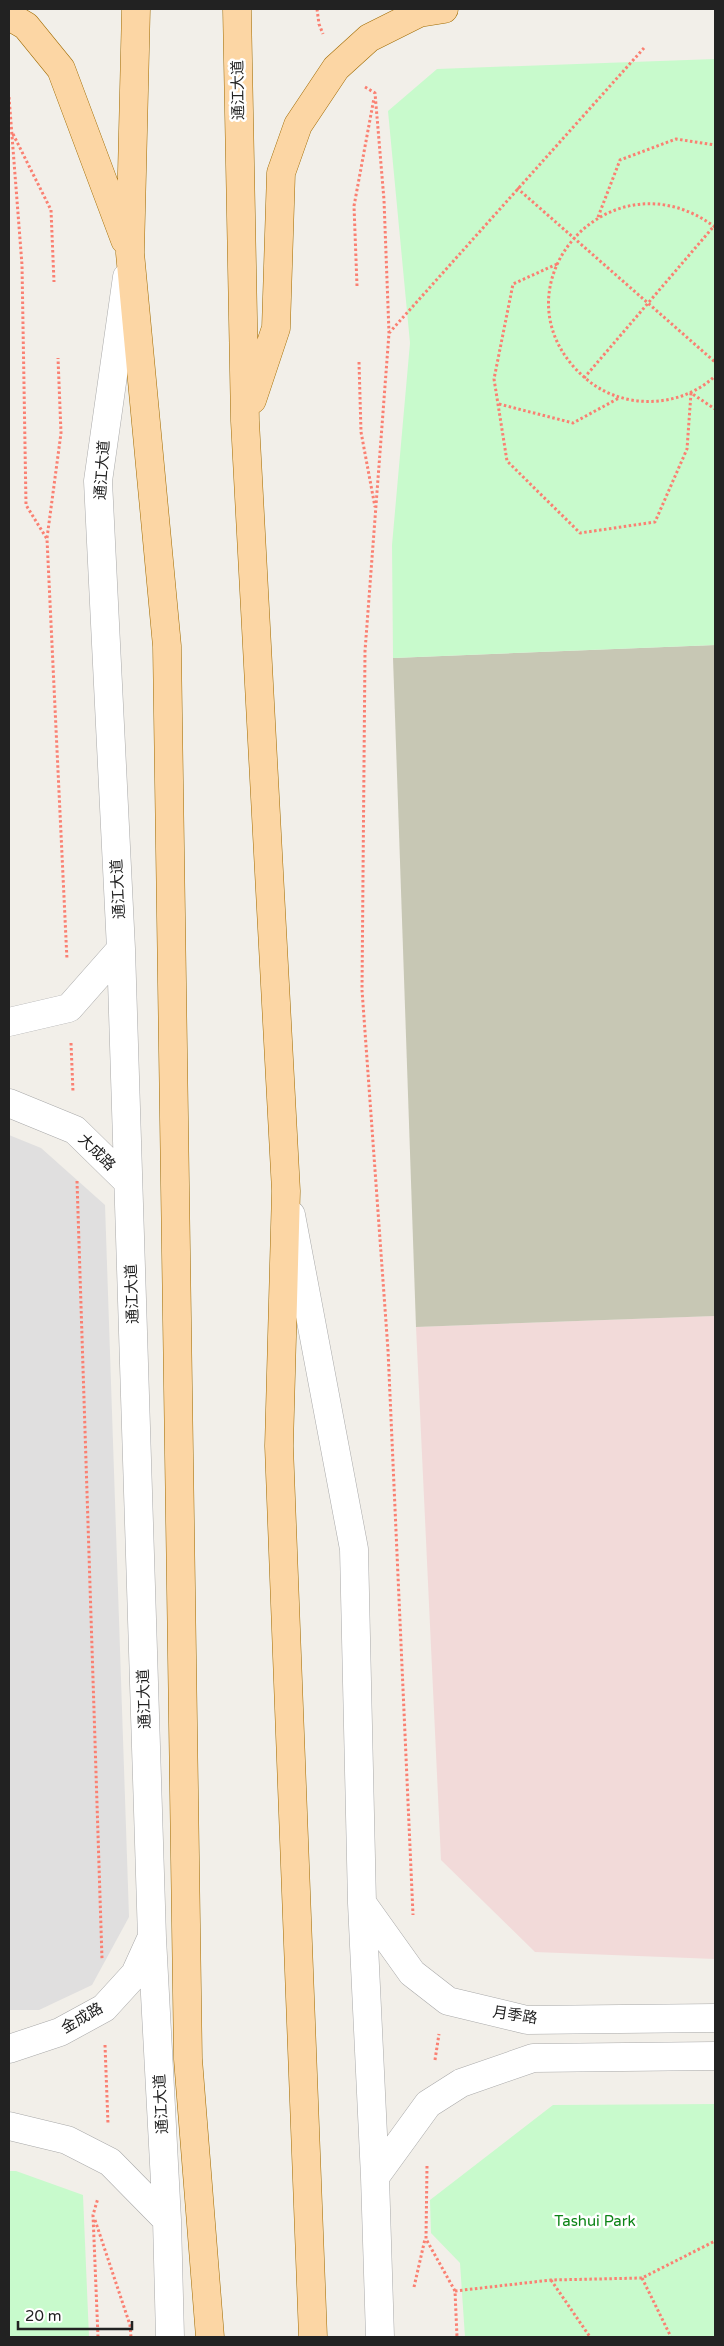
<svg xmlns="http://www.w3.org/2000/svg" width="724" height="2346" font-family="'Varela Round','Noto Sans SC',sans-serif">
	<rect width="100%" height="100%" fill="#f2efe9"/>
	<path fill="#e0dfdf" d="M9,1135l32,13 64,57 24,712 -37,68 -53,25h-30z"/>
	<path fill="#f2dad9" d="M715,1316v643l-180,-7 -94,-92 -25,-533z"/>
	<path fill="#c7c7b4" d="M715,645v671l-299,11 -23,-669z"/>
	<path fill="#c8facc" d="M715,59v586l-322,13 -1,-113 18,-202 -22,-232 49,-42z
		M715,2104v233h-250l-5,-74 -29,-30 -1,-33 123,-95z
		M9,2171h7l67,24 6,142h-80z"/>
	<g fill="none" stroke-linecap="round" stroke-linejoin="round">
		<g stroke="#a9a9a9" stroke-width="29">
			<path id="minor" d="M127,277l-29,204 23,468 31,989 15,282 3,117
				M9,1022l60,-14 52,-59
				M9,1103l66,27 53,52
				M291,1215l63,334 8,354 13,274 5,160
				M362,1903l50,70 36,28 79,19 188,-2
				M9,2049l51,-17 44,-24 31,-34 15,-33
				M9,2126l58,14 43,22 57,58
				M375,2177l53,-73 33,-21 72,-25 182,-2"/>
		</g>
		<g stroke="#a06b00" stroke-width="29">
			<path id="major" d="M136,9l-6,244 37,393 21,1413 22,278
				M237,9l8,412 41,770 -7,255 34,891
				M9,16l17,10 35,43 64,171
				M252,400l24,-72 5,-155 17,-48 38,-57 33,-30 50,-25 25,-4"/>
		</g>
		<path stroke="#fa8072" stroke-width="3" stroke-dasharray="2.5 2.5" stroke-linecap="butt" d="M317,9l2,15 4,10
			M365,87l10,6 9,107 5,133 -24,318 -3,339 26,360 25,565
			M9,97l13,168 4,240 21,34 20,421
			M13,134l38,76 3,72
			M517,188l198,174
			M598,217l22,-57 56,-21 39,6
			M715,227c-102,-76 -218,51 -142,139 16,18 33,29 58,34 30,5 62,-3 84,-24
			M557,264l-44,20 -19,95 13,82 73,72 75,-11 32,-73 4,-56 24,16
			M357,286l-3,-80 20,-108
			M389,333l255,-285
			M359,362l2,70 14,75
			M584,378l130,-152
			M499,404l74,19 46,-25
			M47,538l14,-105 -3,-75
			M71,1043l2,49
			M77,1181l25,778
			M105,2045l3,79
			M435,2060l4,-26
			M427,2166l-1,73 29,52 2,46
			M95,2220l35,105 1,12
			M642,2278l29,59
			M551,2280l39,57
			M414,2287l11,-48
			M455,2291l96,-11 91,-2 73,-37
			M98,2337l-5,-122 5,-17"/>
		<use href="#minor" stroke="#fff" stroke-width="28"/>
		<use href="#major" stroke="#fcd6a4" stroke-width="28"/>
	</g>
	<g text-anchor="middle" stroke-width="5" stroke-linejoin="round" paint-order="stroke">
		<g font-size="15" fill="#222" stroke="#fff">
			<text transform="translate(238 90) rotate(-91)" y="5">通江大道</text>
			<text transform="translate(102 470) rotate(-86)" y="5">通江大道</text>
			<text transform="translate(118 889) rotate(-93)" y="5">通江大道</text>
			<text transform="translate(97 1152) rotate(45)" y="5">大成路</text>
			<text transform="translate(132 1294) rotate(-92)" y="5">通江大道</text>
			<text transform="translate(144 1699) rotate(-92)" y="5">通江大道</text>
			<text transform="translate(515 2015) rotate(9)" y="5">月季路</text>
			<text transform="translate(82 2018) rotate(-30)" y="5">金成路</text>
			<text transform="translate(161 2104) rotate(-93)" y="5">通江大道</text>
		</g>
		<g font-size="15" fill="#0c8416" stroke="#fff">
			<text x="595" y="2226">Tashui Park</text>
		</g>
	</g>
	<rect width="724" height="2346" fill="none" stroke="#222222" stroke-width="20"/>
	<path d="M18 2321v8h114v-8" fill="none" stroke="#222222" stroke-width="2.5"/>
	<text x="25" y="2321" font-size="15" fill="#222222" stroke="#ffffff" stroke-width="4" paint-order="stroke">20 m</text>
</svg>
